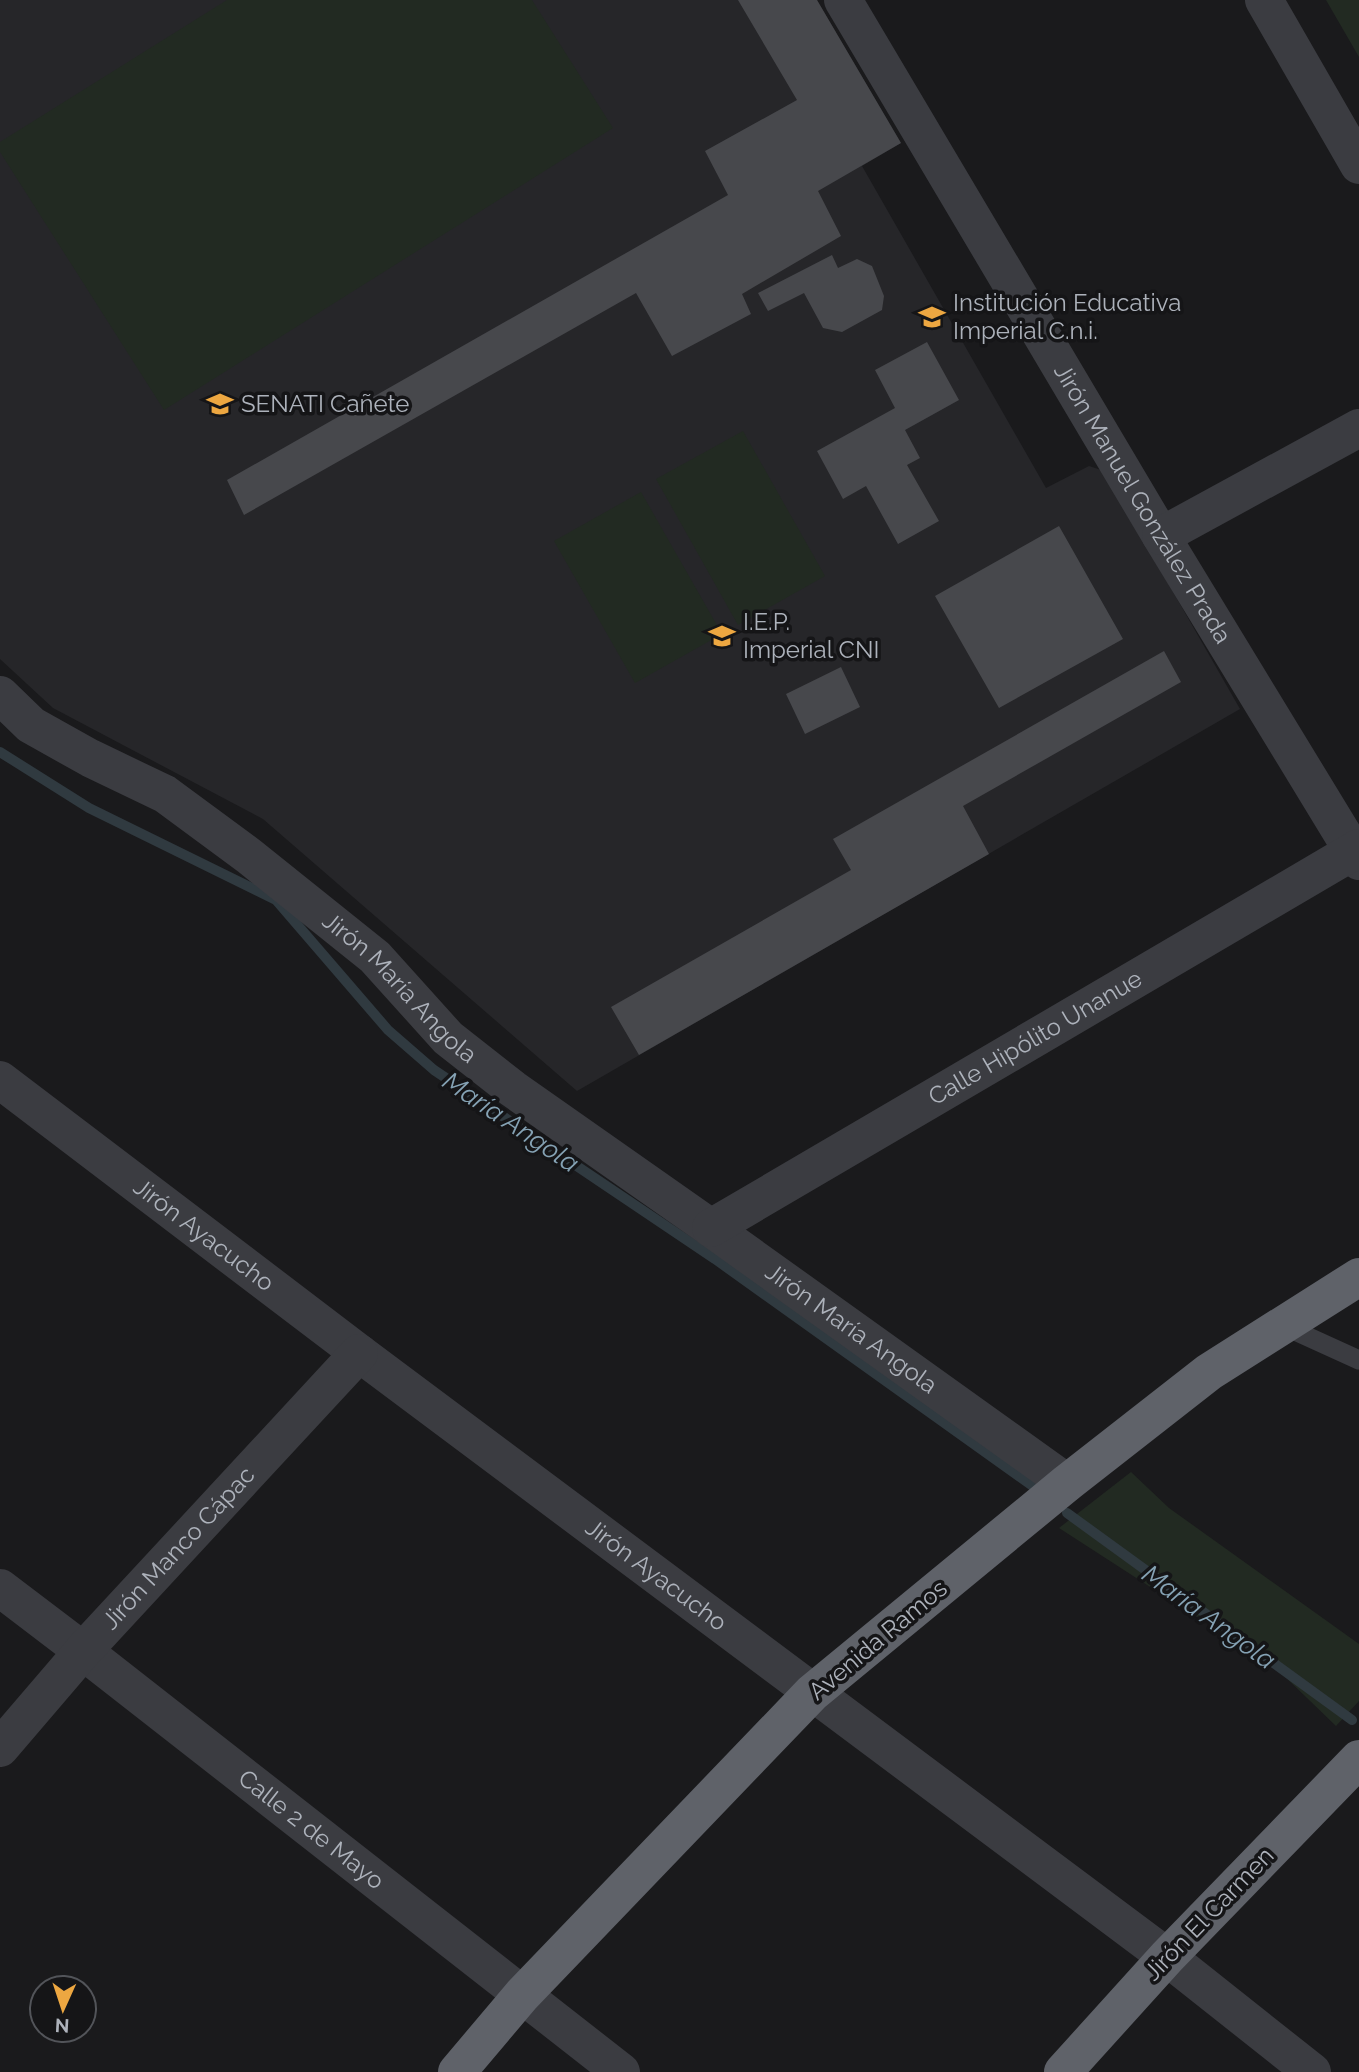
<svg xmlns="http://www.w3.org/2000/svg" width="1359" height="2072" font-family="Raleway,sans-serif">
	<rect width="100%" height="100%" fill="#1a1a1c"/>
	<path fill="#262629" d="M0,0h817l84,143 -39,23 184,322 43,-22 15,5 136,238 -663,382 -314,-272 -210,-111 -53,-49z"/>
	<path fill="#222a22" d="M227,0h305l81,128 -449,282 -164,-258v-10z
		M1326,0h33v57z
		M743,431l82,145 -87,49 -82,-146z
		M641,492l81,142 -87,49 -81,-142z
		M1131,1472l38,36 190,136v57l-23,25 -59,-57 -218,-141z"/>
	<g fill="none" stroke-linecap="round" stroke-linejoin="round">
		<path stroke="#303a40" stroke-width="10" d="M0,752l89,56 187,92 112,130 46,40 281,189 319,228
			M1067,1513l285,207"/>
	</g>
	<path fill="#47484c" d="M738,0h79l84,143 -83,48 23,45 -99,58 9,20 -79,42 -36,-63 -392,222 -17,-35 501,-285 -23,-44 92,-51z
		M832,255l6,13 19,-9 15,7 12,30 -2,14 -40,22 -19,-4 -19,-35 -36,18 -10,-18z
		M927,342l32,58 -54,30 15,28 -13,7 32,56 -41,23 -32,-58 -23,13 -26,-48 78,-43 -20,-38z
		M1059,526l64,113 -124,69 -64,-112z
		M1164,651l17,31 -218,124 26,48 -350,201 -28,-48 240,-137 -18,-31z
		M841,667l19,40 -55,27 -19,-40z"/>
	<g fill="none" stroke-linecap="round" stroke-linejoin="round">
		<path stroke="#3b3c41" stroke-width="19" d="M1282,1325l77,35"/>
		<g stroke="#3b3c41" stroke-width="38">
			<path id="s1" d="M843,0l318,536 198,325"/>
			<path d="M1264,0l95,165"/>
			<path d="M1161,536l198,-108"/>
			<path id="s2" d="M0,695l31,30 59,33 75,36 84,62 126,101 73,81 65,51 198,139 356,255"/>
			<path id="s3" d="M0,1080l359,273 808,604"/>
			<path id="s4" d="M711,1228l648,-380"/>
			<path id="s5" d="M0,1588l83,63 538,421"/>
			<path id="s6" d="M0,1748l83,-97 276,-298"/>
		</g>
		<path stroke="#3b3c41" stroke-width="38" d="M1167,1957l145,115"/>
		<path stroke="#5f6269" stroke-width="38" d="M457,2072l65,-77 290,-302 255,-210 142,-111 150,-95
			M1063,2072l104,-115 192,-198"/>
	</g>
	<defs>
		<g id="school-bare" transform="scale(2.1)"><path d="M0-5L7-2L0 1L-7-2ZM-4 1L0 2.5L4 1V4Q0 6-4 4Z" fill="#eda741" stroke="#151517" stroke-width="2.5" paint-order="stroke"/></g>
		<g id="university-bare" transform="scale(2.1)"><path d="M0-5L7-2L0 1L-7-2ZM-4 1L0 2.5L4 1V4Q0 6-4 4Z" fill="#eda741" stroke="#151517" stroke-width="2.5" paint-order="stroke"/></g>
	</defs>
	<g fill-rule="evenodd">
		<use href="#school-bare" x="932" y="317"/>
		<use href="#university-bare" x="220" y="404"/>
		<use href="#school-bare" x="722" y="636"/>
	</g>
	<g text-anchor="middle" stroke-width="7" stroke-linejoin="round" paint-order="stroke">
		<g font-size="24" fill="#adb2bb" stroke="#151517" text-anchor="start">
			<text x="953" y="311">Institución Educativa<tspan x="953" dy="28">Imperial C.n.i.</tspan></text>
			<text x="241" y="412">SENATI Cañete</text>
			<text x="743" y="630">I.E.P.<tspan x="743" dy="28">Imperial CNI</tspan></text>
		</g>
		<g font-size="24" fill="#adb2bb" stroke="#151517">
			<text dy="8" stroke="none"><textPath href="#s1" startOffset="586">Jirón Manuel González Prada</textPath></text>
			<text dy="8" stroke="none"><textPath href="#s2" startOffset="499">Jirón María Angola</textPath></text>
			<text dy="8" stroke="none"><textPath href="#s4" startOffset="376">Calle Hipólito Unanue</textPath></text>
			<text dy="8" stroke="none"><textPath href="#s3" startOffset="256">Jirón Ayacucho</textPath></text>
			<text dy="8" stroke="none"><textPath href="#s2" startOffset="1066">Jirón María Angola</textPath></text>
			<text dy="8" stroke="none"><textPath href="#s6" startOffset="268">Jirón Manco Cápac</textPath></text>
			<text dy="8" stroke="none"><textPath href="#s3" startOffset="822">Jirón Ayacucho</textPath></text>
			<text transform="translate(878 1640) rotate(-40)" y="8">Avenida Ramos</text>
			<text dy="8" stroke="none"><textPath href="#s5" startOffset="394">Calle 2 de Mayo</textPath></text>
			<text transform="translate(1209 1914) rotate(-46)" y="8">Jirón El Carmen</text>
		</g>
		<g font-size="26" font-style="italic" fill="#85a2b4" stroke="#151517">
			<text transform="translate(511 1122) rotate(34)" y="9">María Angola</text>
			<text transform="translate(1209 1617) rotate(36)" y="9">María Angola</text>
		</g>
	</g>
	<g transform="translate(63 2009) rotate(183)"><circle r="33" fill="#151517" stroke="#525459" stroke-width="2"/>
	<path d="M0-5L12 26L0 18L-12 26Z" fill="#eda741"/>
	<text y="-10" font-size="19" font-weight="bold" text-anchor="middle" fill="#adb2bb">N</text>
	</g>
</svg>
